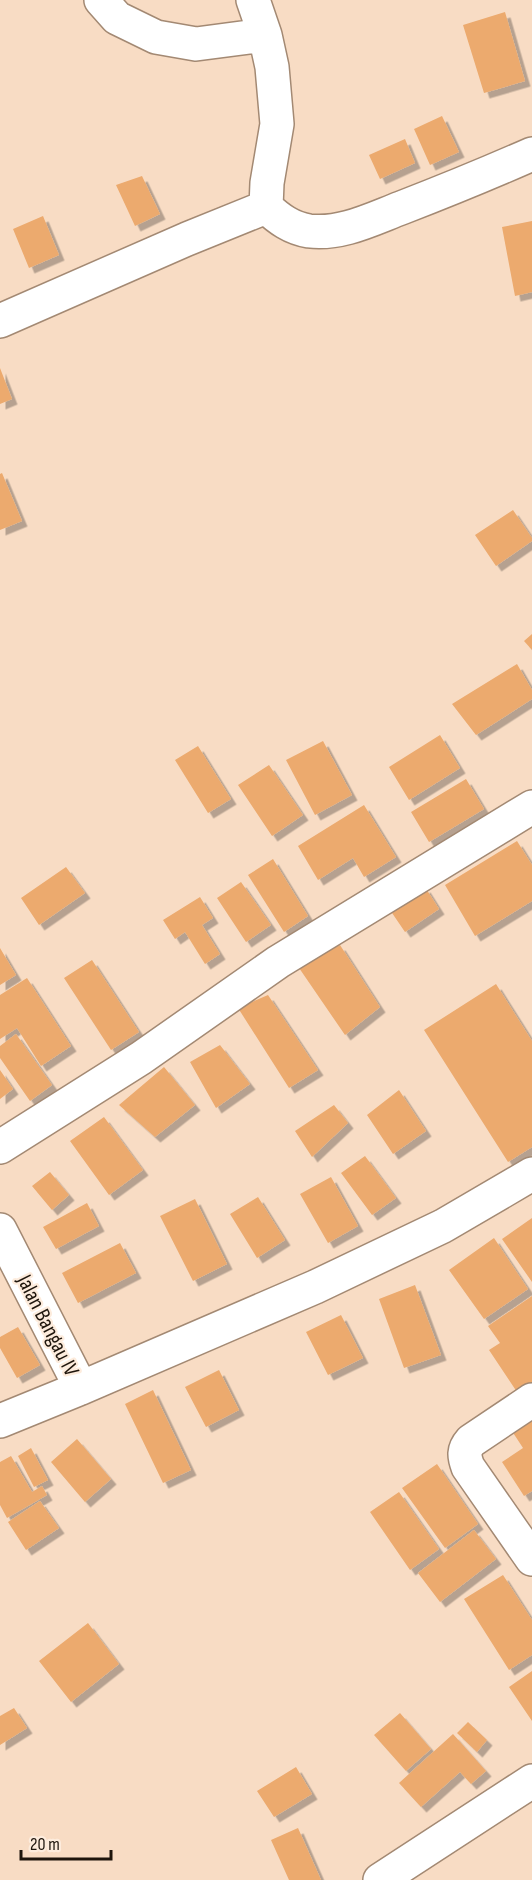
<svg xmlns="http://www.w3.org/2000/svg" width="532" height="1880" font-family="'Sofia Sans Condensed',sans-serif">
	<defs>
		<filter id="shadow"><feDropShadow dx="5.5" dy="5.5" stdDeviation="0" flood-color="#0004"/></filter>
	</defs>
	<rect width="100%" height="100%" fill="#f8dcc4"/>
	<path fill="#ecaa6e" filter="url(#shadow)" d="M505,12l20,69 -41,12 -21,-68z
		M442,116l17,36 -29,13 -16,-36z
		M405,139l10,24 -35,16 -11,-24z
		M142,176l18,38 -25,12 -19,-41z
		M43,216l16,39 -30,13 -16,-39z
		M532,221v71l-17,4 -13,-69z
		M0,368l12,31 -12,5z
		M2,473l20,48 -22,9v-56z
		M513,510l19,28v3l-36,25 -21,-31z
		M532,634v16l-8,-9z
		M517,664l15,26v9l-56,36 -24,-31z
		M440,735l20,33 -51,32 -20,-33z
		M323,741l29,54 -37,20 -29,-55z
		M198,746l33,53 -23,14 -33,-53z
		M269,765l34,50 -31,21 -34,-51z
		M466,779l18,30 -55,33 -18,-30z
		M364,805l32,52 -32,20 -11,-19 -35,22 -20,-34z
		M517,841l15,24v36l-57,35 -30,-51z
		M273,859l35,57 -24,16 -36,-57z
		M66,867l19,26 -46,32 -18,-27z
		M241,882l30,43 -25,17 -29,-44z
		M425,887l14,22 -34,23 -15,-22z
		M200,897l13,21 -11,7 18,29 -15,10 -20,-32 -10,7 -12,-19z
		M340,945l40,62 -35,28 -48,-70z
		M0,948l16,27 -16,10z
		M92,960l47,72 -28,18 -47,-72z
		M27,978l44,68 -30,20 -24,-38 -17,11v-44z
		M496,984l36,57v106l-24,15 -84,-132z
		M268,995l50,75 -29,18 -51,-80z
		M16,1034l36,51 -22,16 -30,-43v-12z
		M220,1045l30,39 -34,24 -26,-46z
		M164,1067l31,38 -40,32 -36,-32z
		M0,1070l13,19 -13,10z
		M399,1090l27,41 -33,23 -26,-39z
		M334,1105l14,18 -36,34 -17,-26z
		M104,1117l39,53 -34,25 -39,-54z
		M365,1156l31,42 -24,17 -31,-42z
		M50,1172l19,23 -17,15 -20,-24z
		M331,1177l27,49 -30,17 -28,-49z
		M258,1197l27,43 -28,18 -27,-44z
		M195,1199l32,65 -34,17 -33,-65z
		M87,1203l12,23 -43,23 -13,-22z
		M532,1218v64l-30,-43z
		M494,1238l34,51 -44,30 -35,-49z
		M120,1243l16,30 -58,30 -16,-30z
		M415,1285l26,70 -37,13 -25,-69z
		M532,1296v95l-11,7 -32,-48 11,-7 -12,-17z
		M341,1315l22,43 -35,17 -22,-43z
		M18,1327l22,38 -23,13 -17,-30v-11z
		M219,1370l20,40 -33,17 -21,-40z
		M153,1390l38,80 -28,13 -38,-79z
		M532,1410v81l-8,5 -22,-34 21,-14 -15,-23z
		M77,1439l34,40 -26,23 -34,-40z
		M31,1448l17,32 -14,7 -16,-31z
		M11,1456l21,36 10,-6 5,9 -40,23 -7,-13v-43z
		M437,1464l41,60 -33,24 -43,-60z
		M399,1492l40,57 -29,21 -40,-58z
		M40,1501l19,27 -33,22 -18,-28z
		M474,1530l22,29 -56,43 -22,-29z
		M503,1575l29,45v35l-23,15 -45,-71z
		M88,1623l31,41 -48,38 -32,-41z
		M532,1671v50l-23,-34z
		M14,1708l13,20 -27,17v-29z
		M400,1713l31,36 -25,22 -32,-36z
		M468,1722l19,18 -10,12 -20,-19z
		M453,1734l33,37 -15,13 -11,-12 -39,35 -22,-24z
		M296,1767l16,27 -38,23 -17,-26z
		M298,1828l23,52h-32l-18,-40z"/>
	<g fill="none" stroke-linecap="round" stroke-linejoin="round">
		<g stroke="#a38973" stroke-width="36">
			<path id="minor" d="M253,0l12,35
				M266,207c13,12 25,21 43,24 32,4 63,-12 92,-23 44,-17 88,-35 131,-54
				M0,321l187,-82 79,-32 1,-24 10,-59 -5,-57 -7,-32 -69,9 -40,-7 -39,-19 -16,-18
				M0,1147l141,-89 137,-96 254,-155
				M0,1230l81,158
				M532,1400l-61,41c-8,9 -7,15 -3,26l64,92
				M0,1421l81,-33 234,-101 128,-61 89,-52
				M380,1880l152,-99"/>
		</g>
		<use href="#minor" stroke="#fff" stroke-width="33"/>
	</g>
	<g text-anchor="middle" stroke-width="4.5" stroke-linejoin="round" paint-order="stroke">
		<g font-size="22" fill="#1e150c" stroke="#fdecdd">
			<text transform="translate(49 1325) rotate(63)" y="8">Jalan Bangau IV</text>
		</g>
	</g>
	<path d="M21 1850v9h90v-9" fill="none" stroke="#1e150c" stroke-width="3"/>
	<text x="30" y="1850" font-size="18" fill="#1e150c" stroke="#fdecdd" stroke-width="4.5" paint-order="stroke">20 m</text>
</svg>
